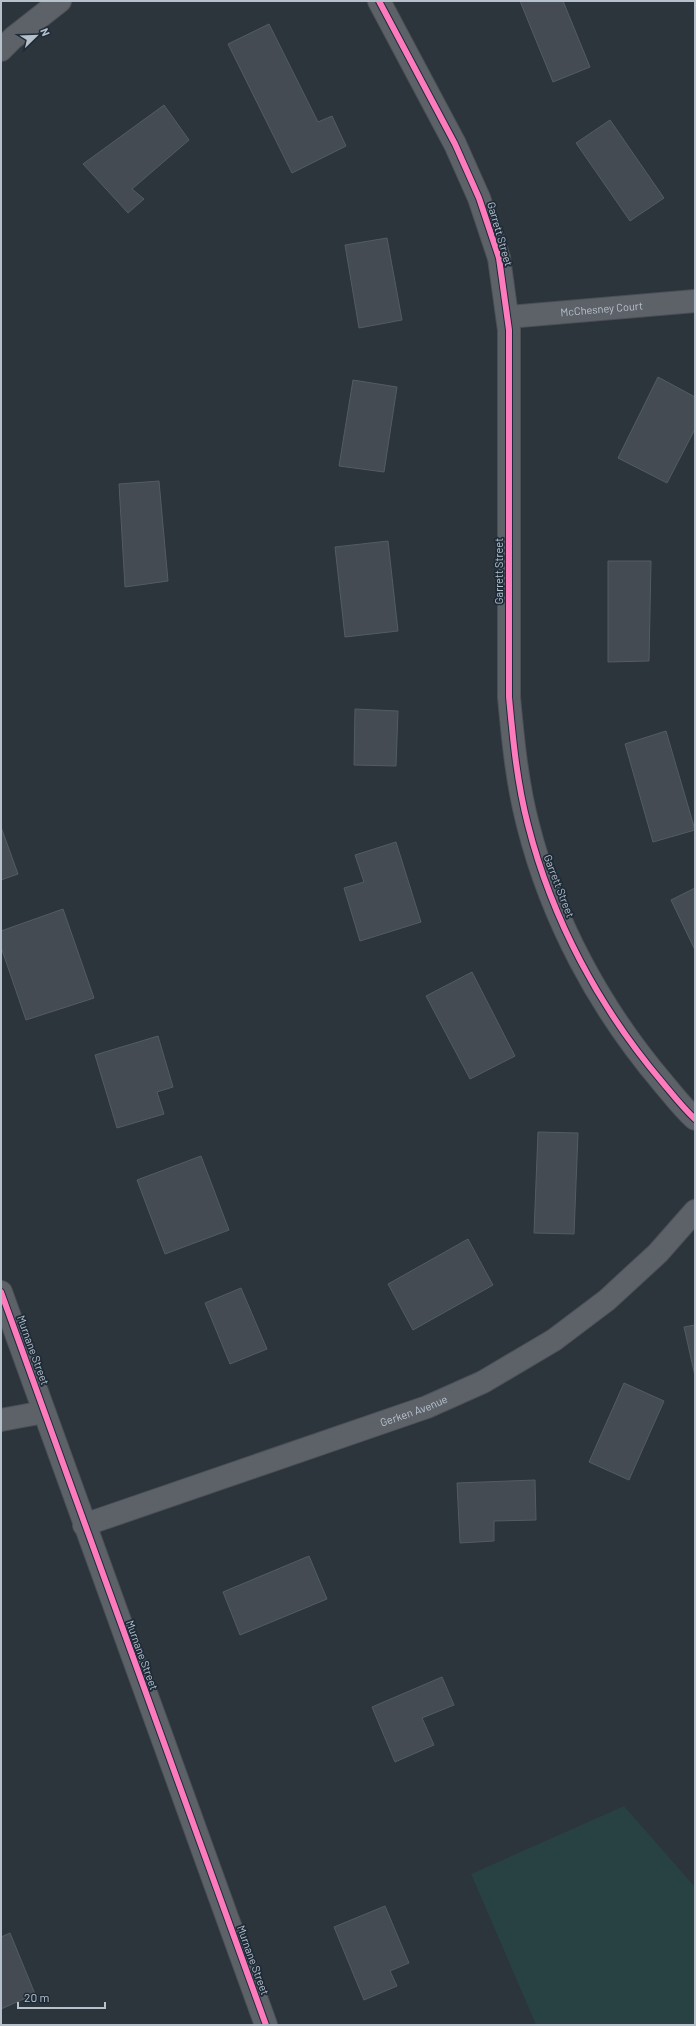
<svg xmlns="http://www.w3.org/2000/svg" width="696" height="2026" font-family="Barlow,sans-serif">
	<rect width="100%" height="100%" fill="#2c343c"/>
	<path fill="#284143" d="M624,1806l71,81v138h-159l-65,-151z"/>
	<path fill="#444b52" stroke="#545c63" d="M520,1h43l27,66 -37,15z
		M269,24l49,98 14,-6 14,30 -54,27 -64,-129z
		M164,105l25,35 -57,49 12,10 -16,14 -45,-49z
		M610,120l54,78 -34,23 -54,-78z
		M387,238l15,82 -43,8 -14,-83z
		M658,377l37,20v32l-28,54 -49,-25z
		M353,380l44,7 -13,85 -45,-6z
		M159,481l9,100 -43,6 -6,-103z
		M388,541l10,90 -53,6 -10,-90z
		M608,561h43l-2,100 -41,1z
		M355,709l43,2 -2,55 -42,-1z
		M666,731l29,99 -42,12 -28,-98z
		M1,827l17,47 -17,6z
		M396,842l25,80 -61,19 -16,-53 20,-6 -9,-27z
		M695,888v62l-24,-50z
		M63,909l31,89 -68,22 -25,-73v-16z
		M472,972l43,84 -45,23 -44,-83z
		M158,1036l15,51 -16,5 7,22 -47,14 -22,-73z
		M538,1132l40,1 -4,101 -40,-1z
		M201,1156l28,74 -64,24 -28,-74z
		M468,1239l25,46 -80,45 -25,-46z
		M241,1288l26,61 -37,15 -25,-61z
		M695,1325v51l-11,-49z
		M624,1383l40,18 -35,79 -40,-18z
		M535,1480l1,40 -42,1v20l-34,2 -3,-60z
		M309,1556l18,43 -87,36 -17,-43z
		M442,1677l12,28 -32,13 12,27 -39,17 -23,-55z
		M385,1906l24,57 -19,8 7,15 -33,14 -30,-73z
		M10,1933l25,61 -34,15v-72z"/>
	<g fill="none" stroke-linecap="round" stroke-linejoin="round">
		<g stroke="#4b5056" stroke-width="24">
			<g id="minor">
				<path d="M379,1l76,143 24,54 20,60 10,72v367c4,43 8,86 19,128 24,95 72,184 135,258 10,12 20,25 32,36"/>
				<path d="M1,50l12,-12 47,-37"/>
				<path id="s1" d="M508,317l187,-16"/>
				<path d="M1,1292l265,733"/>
				<path d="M1,1420l43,-8"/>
				<path id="s2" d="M84,1525l343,-118 56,-25 71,-42 53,-40 51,-47 37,-42"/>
			</g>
		</g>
		<use href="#minor" stroke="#5d6269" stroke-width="22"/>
		<g stroke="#1e2b38" stroke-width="8">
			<path id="cycleway" d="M379,1l76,143 24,54 20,60 10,72v367c4,43 8,86 19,128 24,95 72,184 135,258 10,12 20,25 32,36
				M1,1292l265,733"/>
		</g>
		<use href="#cycleway" stroke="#fd7abc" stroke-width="6"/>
	</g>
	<g text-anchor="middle" stroke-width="3.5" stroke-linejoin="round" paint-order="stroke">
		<g font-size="11" fill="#b7c1cc" stroke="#1e2b38">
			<text transform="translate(500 234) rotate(74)" y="4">Garrett Street</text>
			<text dy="4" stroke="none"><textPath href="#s1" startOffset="94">McChesney Court</textPath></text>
			<text transform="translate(499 571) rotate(-90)" y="4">Garrett Street</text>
			<text transform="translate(559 886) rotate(69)" y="4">Garrett Street</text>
			<text transform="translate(33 1350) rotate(70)" y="4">Murnane Street</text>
			<text dy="4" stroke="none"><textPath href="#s2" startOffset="349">Gerken Avenue</textPath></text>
			<text transform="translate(142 1655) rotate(70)" y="4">Murnane Street</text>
			<text transform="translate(253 1960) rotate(70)" y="4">Murnane Street</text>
		</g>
	</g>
	<rect width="696" height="2026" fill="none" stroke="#b7c1cc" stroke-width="4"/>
	<g transform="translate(36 36) rotate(67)" stroke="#1e2b38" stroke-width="3" paint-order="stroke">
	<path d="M0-3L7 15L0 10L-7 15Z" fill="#b7c1cc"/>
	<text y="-6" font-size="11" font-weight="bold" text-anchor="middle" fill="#b7c1cc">N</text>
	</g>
	<path d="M18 2002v6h87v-6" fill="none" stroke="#b7c1cc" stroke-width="2"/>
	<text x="24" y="2002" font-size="12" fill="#b7c1cc" stroke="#1e2b38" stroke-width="3" paint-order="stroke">20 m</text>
</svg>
